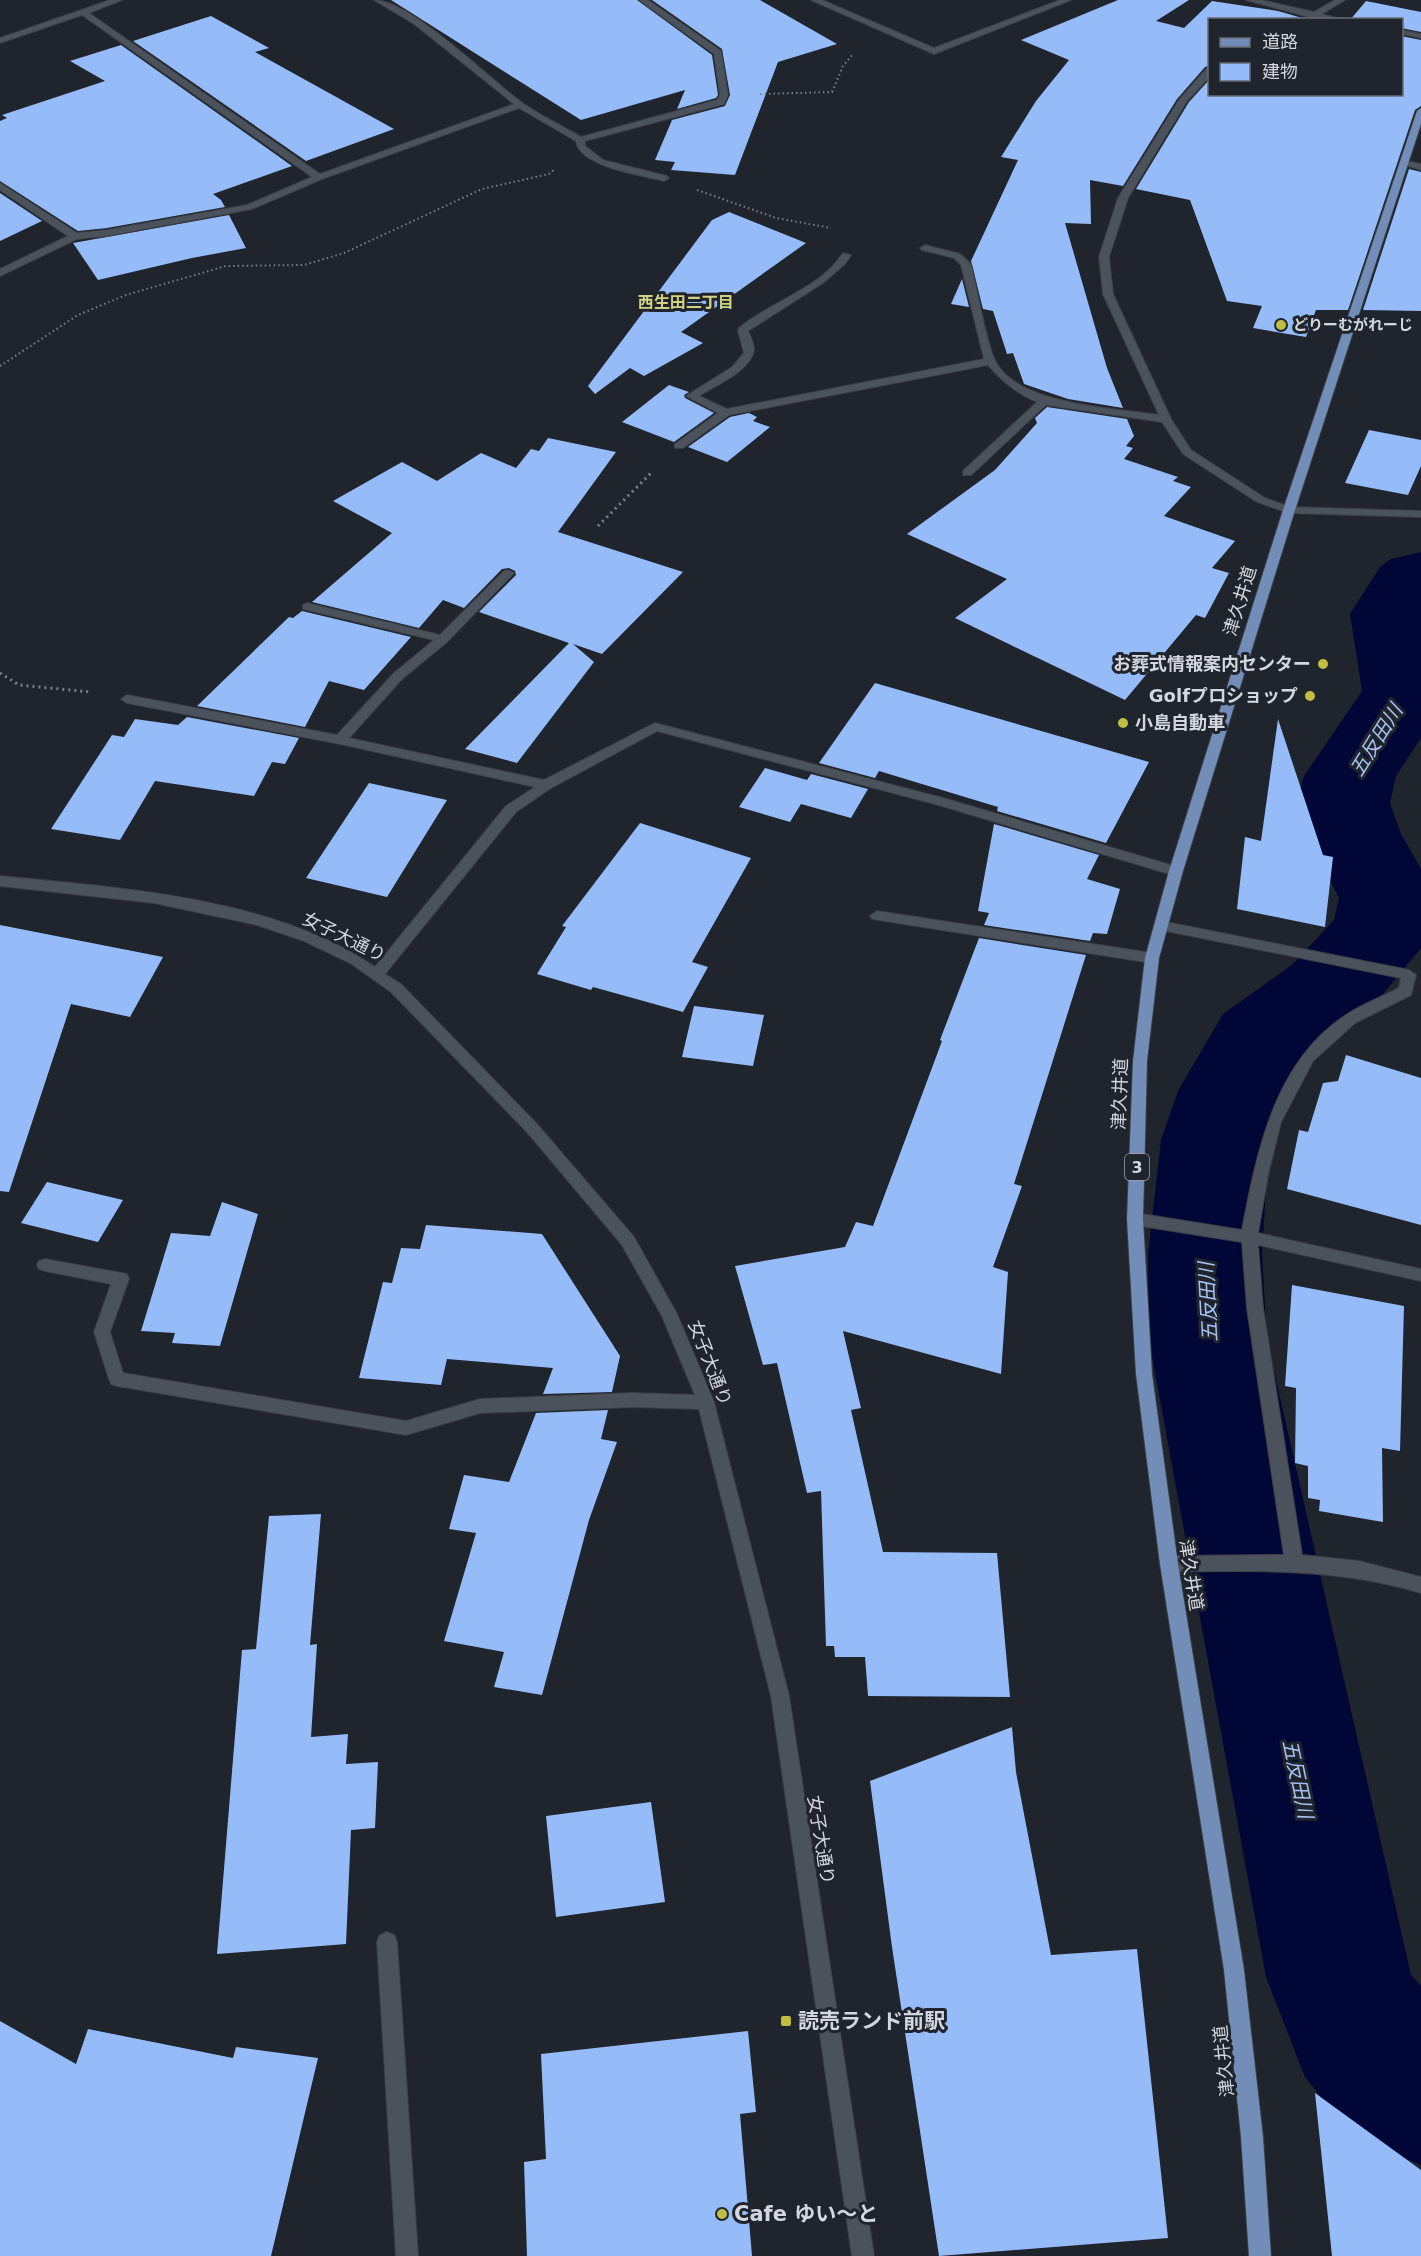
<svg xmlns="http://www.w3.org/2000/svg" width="1421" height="2256" font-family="'DejaVu Sans','Noto Sans JP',sans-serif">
	<rect width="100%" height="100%" fill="#1f242d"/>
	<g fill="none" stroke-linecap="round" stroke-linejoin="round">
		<path fill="#000636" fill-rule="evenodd" d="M1421,552v186l-25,38 -6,27 11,31 20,35v79l-57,69 -67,50 -13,24 -15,49 -7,115 5,85 144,635 10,11v179l-53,-22 -27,-21 -36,-45 -39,-100 -117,-637 -1,-85 13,-115 17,-49 45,-77 69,-49 42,-45 5,-22 -32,-64 -11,-31 8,-27 58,-85 -12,-77 30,-47 11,-8z"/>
	</g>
	<path fill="#95bcf8" d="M391,0h246l75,55 6,40 -2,3 -39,11 8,-19 -104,30z
		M652,0h108l77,44 -59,18 -43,113 -64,-5 4,-8 -20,-2 17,-40 53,-14 5,-11 -8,-46z
		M1118,0h71l-33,21 28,7 28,-27 66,10 31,9h-100v46l-4,1 -28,32 -54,87 -33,-6 1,44 -26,-1 42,145 16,40 -55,-9 -44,-15 -11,-31 -6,1 -14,-43 -10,-2 -12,-48 47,-101 -17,-3 35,-56 33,-41 -48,-20z
		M1366,1l55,11v20l-20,-4v-8h-51z
		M211,16l58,32 -14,4 139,77 -88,32 -173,-120z
		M1401,36l20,4v66l-6,4 -67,200h-32l-10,27 -53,-9 9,-22 -35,-5 -37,-101 -54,-11 53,-87 20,-22v14h192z
		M121,45l171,121 -79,28 8,6 4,7 -118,21 -29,3 -78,-50v-60l7,-3 -5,-3 103,-34 -35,-20z
		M1409,169l12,3v139l-58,-1z
		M0,193l42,28 -42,20z
		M729,212l77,31 -125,89 22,11 -59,33 -14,-8 -35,26 -7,-8 124,-166z
		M229,215l17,33 -54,10 -94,22 -25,-37z
		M962,279l7,28 -18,-3z
		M669,385l20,7 -5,3 1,3 29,15 -40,29 -52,-20z
		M1047,407l80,12 7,17 -8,10 7,2 -9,11 54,18 -5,4 18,6 -27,29 71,25 -23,27 17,5 -24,45 -9,-3 -71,85 -170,-82 52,-39 -100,-45 88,-64 42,-47 -2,-5z
		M749,413l8,4 -4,4 17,6 -43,35 -39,-15 42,-30z
		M1369,430l52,10v26l-13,29 -63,-12z
		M548,438l68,14 -58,80 125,40 -81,82 -29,-10 21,18 -77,101 -52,-14 104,-106 -90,-31 37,-37 -1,-4 -6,-3 -7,1 -38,39 -21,-8 -24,28 -107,-26 80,-69 -59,-32 69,-39 35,19 44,-28 35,15 15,-19 8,2z
		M302,611l109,26 -47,53 -35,-9 -24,46 -108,-21 92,-89 4,1z
		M875,683l274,79 -43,81 -109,-32 1,-4 -119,-36 -4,7 -56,-15z
		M187,717l112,21 -14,26 -13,-2 -18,34 -99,-15 -35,59 -69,-11 61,-94 12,2 11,-18 43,6z
		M1278,719l45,136 10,2 -8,70 -88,-18 8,-72 16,4z
		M765,768l42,12 4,-6 57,15 -17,29 -50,-14 -11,18 -51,-15z
		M369,783l78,17 -60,97 -81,-19z
		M640,823l111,35 -59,104 16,5 -25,45 -90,-25 -2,3 -54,-16 29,-47 -4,-1z
		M994,824l105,31 -12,24 33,10 -13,45 -14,-1 -3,8 -106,-16 5,-12 -11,-2z
		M0,925l163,32 -33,60 -59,-13 -62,188 -9,-1z
		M979,938l107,17 -72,229 8,2 -29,81 15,5 -7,102 -158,-43 18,77 -10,2 32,142 114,1 13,144 -142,-1 -3,-39h-30l-1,-11h-8l-5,-155 -14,2 -30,-130 -14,2 -28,-99 110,-19 11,-25 17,4 69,-185 -2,-1z
		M694,1006l70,9 -11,51 -71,-9z
		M1346,1055l75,23v147l-134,-36 12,-59 9,2 15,-49 15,-2z
		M47,1182l76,18 -25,42 -77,-19z
		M222,1202l36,12 -38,132 -48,-3 3,-10 -34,-2 30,-98 39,3z
		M426,1225l116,9 78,122 -8,36 -69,2 10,-26 -106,-9 -6,26 -82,-7 24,-96 9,1 9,-35 19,1z
		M1292,1285l112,21 -4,145 -18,-3 1,74 -64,-11 1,-11 -12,-2v-32l-13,-3 1,-75 -11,-2z
		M608,1410l-7,29 16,3 -28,78 -47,175 -48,-8 10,-35 -60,-11 32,-108 -27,-4 15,-54 45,7 27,-69z
		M321,1514l-11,131 7,-1 -6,93 37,-3 -2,30 32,-2 -3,66 -24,2 -5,114 -129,10 25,-304 14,-1 13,-133z
		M1012,1727l4,45 35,183 86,-6 31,289 -229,18 -47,-309 -22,-166z
		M651,1802l14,100 -109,15 -10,-101z
		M0,2021l76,43 12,-35 145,29 3,-11 82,11 -47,198h-271z
		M748,2031l8,81 -16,2 12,142h-225l-3,-94 22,-3 -5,-105z
		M1315,2093l106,77v86h-89z"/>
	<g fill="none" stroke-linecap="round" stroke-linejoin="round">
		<g stroke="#3a3e45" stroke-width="2">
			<path id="minor" d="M110,0h12l-33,13 231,161 194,-70 -100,-80 -40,-24c36,0 115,78 147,102 18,13 40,23 60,35l136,-37 3,-5 -6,-41 -75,-54h9l73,51 7,44 -4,9 -139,37v5l18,14 64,16 2,2 -5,3c-22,-6 -85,-14 -88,-40l-57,-33 -197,71 -70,30 -145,27 -30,3 -77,37v-7l68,-33 -68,-46v-7l77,50 30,-3 140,-25 65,-28 -230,-162 -82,28v-5z
				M811,0h11l112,48 126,-48h11l-137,54z
				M1246,0h15l53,12 21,-12h10l-23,14 21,6 -31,-2z
				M1402,30l19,4v4l-19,-4z
				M1207,68h3v8l-23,25 -59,97 -19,59 4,37 58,125 20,31 74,48 25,9 131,4v6l-132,-4 -32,-11 -74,-48 -21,-32 -116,-17 -75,70h-8v-4l74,-69c-21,-9 -34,-20 -49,-37l-259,50 -46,33h-8v-4l43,-31 -32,-17 46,-29 12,-14 -6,-23 1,-2c32,-27 81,-39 104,-75l8,2 -6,9 -22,19 -75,48c3,6 8,16 5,23 -8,20 -37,31 -54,42l28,13 257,-50 -23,-94 -7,-7 -32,-8 -2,-2 5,-3 35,9 11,10c7,28 13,69 23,94 19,47 121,50 165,57l-56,-121 -4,-37 19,-59 61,-98z
				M1402,160l19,4v6l-19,-6z
				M508,570l6,3 -2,2 -65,67 -45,37 -53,59 195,42 111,-57 288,75 238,70 2,3 -7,5 -241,-72 -278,-73 -106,57 -35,24 -131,162 16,10 136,140 97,113 43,77 37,88 75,294 85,560h-22l-81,-560 -72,-287 -67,-2 -152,6 -74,22 -289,-49 -6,-2 -2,-5 -15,-47 17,-48 -66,-13 -6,-2 -2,-4 2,-4 6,-2 82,15 2,5 -19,53 13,41 283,48 74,-22 152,-6 63,2 -33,-79 -40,-71 -95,-113 -136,-140 -41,-29 -46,-22 -47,-16 -103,-22 -154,-17v-10c120,12 274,21 375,91l131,-161 29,-19 -195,-43 -213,-41 -6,-4 6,-4 210,40 57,-62 40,-33 -131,-31v-4l4,-2 133,32 64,-64z
				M877,911l275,42 7,5 -7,5 -280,-44 -2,-3z
				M1161,921l248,49 7,5 -5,20 -56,28 -42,38 -32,61 -13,53 -10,58 163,36v12l-163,-36 5,63 39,247 57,6 62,16v16c-83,-25 -166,-23 -252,-21l-6,-2 -3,-6 3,-6 6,-2 115,-1 -37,-247 -5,-66 -107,-17 -6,-2 -2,-4 2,-4 6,-2 107,17c15,-78 32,-168 104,-215 16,-11 36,-18 53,-27l2,-10 -245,-49 -2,-3 2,-3z
				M387,1932l7,3 3,7 21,314h-22l-19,-314 3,-7z"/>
		</g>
		<g stroke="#3a3e45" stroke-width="2">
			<path id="major" d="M1421,108v16l-126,386 -112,361 -24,87 -12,103 -4,158 9,155 26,190 66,406 19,167 8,119h-22l-8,-119 -17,-167 -64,-406 -24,-190 -9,-155 6,-158 12,-103 24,-87 114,-361 134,-399z"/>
		</g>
		<path stroke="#7c8188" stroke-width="2" stroke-dasharray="1.5 3" stroke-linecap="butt" d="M760,94l72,-2 11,-26 10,-12
			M697,190l79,28 55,10
			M0,366l78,-51 48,-20 100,-29 78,-1 40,-12 138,-64 67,-15 6,-5"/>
		<path stroke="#7c8188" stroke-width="3" stroke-dasharray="2 4" stroke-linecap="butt" d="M598,526l54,-54
			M0,673l19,12 72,7"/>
		<use href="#minor" fill="#4c525c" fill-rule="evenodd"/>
		<use href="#major" fill="#728db7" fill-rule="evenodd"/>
	</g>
	<g fill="#bfbe42" stroke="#1f242d" stroke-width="2">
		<circle cx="1281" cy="325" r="6"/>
		<circle cx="1323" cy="664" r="6"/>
		<circle cx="1310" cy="696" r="6"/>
		<circle cx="1123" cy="723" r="6"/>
		<rect x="780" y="2015" width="12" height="12" rx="3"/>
		<circle cx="722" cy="2214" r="6"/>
	</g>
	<g text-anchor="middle" stroke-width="6" stroke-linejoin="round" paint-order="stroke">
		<g font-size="15" font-weight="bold" fill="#d4d8de" stroke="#1f242d" text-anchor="start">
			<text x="1293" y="330">どりーむがれーじ</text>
		</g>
		<g font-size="16" font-weight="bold" fill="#d0d284" stroke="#1f242d">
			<text x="686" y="308">西生田二丁目</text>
		</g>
		<rect fill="#1f242d" stroke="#9ea2a9" stroke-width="1.5" x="1125" y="1154" width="24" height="26" rx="4.5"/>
		<g font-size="16" font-weight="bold" fill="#d4d8de">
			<text x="1137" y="1173">3</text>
		</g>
		<g font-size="18" fill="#d4d8de" stroke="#1f242d">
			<text transform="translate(1240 601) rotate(-73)" y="6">津久井道</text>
			<text transform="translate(344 937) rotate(26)" y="6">女子大通り</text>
			<text transform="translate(1120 1094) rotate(-88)" y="6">津久井道</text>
			<text transform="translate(710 1363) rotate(69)" y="6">女子大通り</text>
			<text transform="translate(1191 1575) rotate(81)" y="6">津久井道</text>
			<text transform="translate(821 1840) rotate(81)" y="6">女子大通り</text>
			<text transform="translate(1224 2061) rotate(-96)" y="6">津久井道</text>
		</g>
		<g font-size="18" font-weight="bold" fill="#d4d8de" stroke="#1f242d" text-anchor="end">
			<text x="1311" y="670">お葬式情報案内センター</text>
			<text x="1298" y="702">Golfプロショップ</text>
			<text x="1135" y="729" text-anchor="start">小島自動車</text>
		</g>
		<g font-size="20" font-style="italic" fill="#a5c3f3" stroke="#1f242d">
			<text transform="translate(1376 740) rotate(-58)" y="7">五反田川</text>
			<text transform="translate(1208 1302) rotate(-93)" y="7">五反田川</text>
			<text transform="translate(1298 1779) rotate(78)" y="7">五反田川</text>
		</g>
		<g font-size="21" font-weight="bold" fill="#d4d8de" stroke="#1f242d" text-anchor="start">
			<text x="798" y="2028">読売ランド前駅</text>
			<text x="734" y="2221">Cafe ゆい〜と</text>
		</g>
	</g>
	<rect x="1208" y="18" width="195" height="78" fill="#1f242d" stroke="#676c74" stroke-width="1.5"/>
	<rect x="1220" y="38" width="30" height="9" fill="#728db7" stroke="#676c74" stroke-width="1.5"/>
	<text x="1262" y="48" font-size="18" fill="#d4d8de">道路</text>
	<rect x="1220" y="63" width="30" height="18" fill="#95bcf8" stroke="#676c74" stroke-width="1.5"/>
	<text x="1262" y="78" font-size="18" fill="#d4d8de">建物</text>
</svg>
